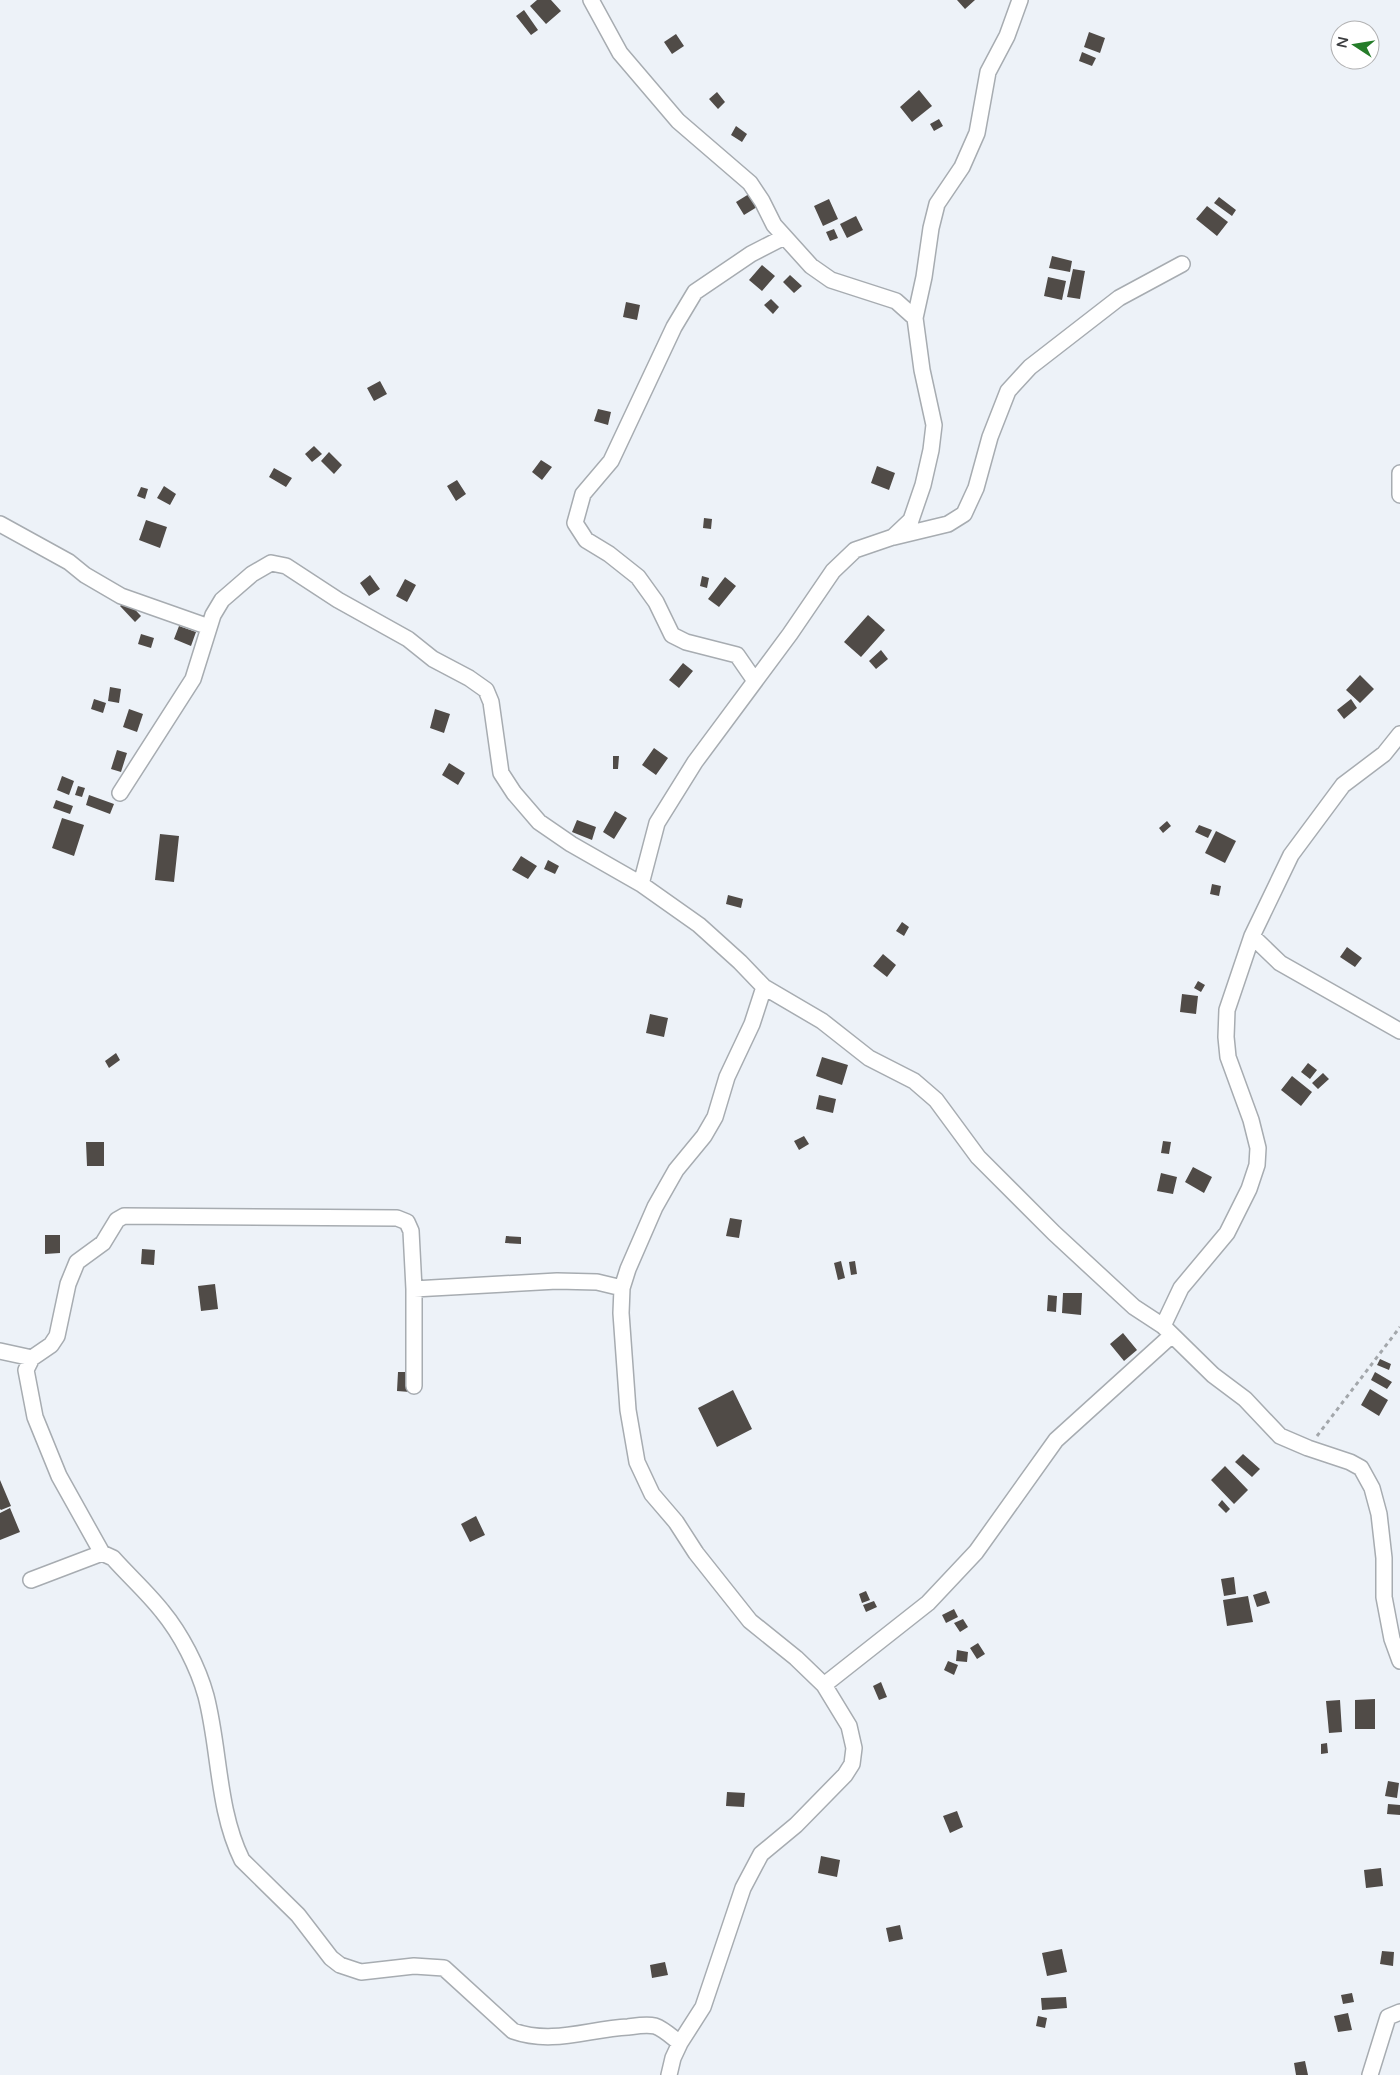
<svg xmlns="http://www.w3.org/2000/svg" width="1400" height="2075" font-family="'Varela Round',sans-serif">
	<rect width="100%" height="100%" fill="#edf2f8"/>
	<path fill="#504b47" d="M537,0h14l10,11 -15,13 -16,-18z
		M957,0h18l-10,9z
		M524,10l14,20 -7,5 -15,-19z
		M1089,32l16,6 -5,15 -16,-6z
		M676,34l8,12 -12,8 -8,-12z
		M1082,52l14,6 -4,8 -13,-5z
		M919,90l13,16 -20,16 -12,-15z
		M717,92l8,10 -7,7 -9,-10z
		M939,119l4,7 -9,5 -4,-7z
		M736,126l11,8 -5,8 -11,-7z
		M749,194l8,13 -13,8 -8,-13z
		M1219,197l17,13 -4,6 -18,-13z
		M829,199l9,20 -15,7 -9,-20z
		M1207,206l21,16 -11,14 -21,-17z
		M856,216l7,14 -16,8 -7,-14z
		M834,229l4,9 -8,3 -4,-9z
		M1052,256l20,5 -2,11 -21,-4z
		M762,265l13,11 -13,15 -13,-11z
		M1073,269l12,2 -5,28 -13,-2z
		M790,275l12,11 -8,7 -11,-11z
		M1048,277l18,4 -4,19 -18,-4z
		M771,299l8,8 -6,7 -9,-9z
		M626,302l14,3 -3,15 -14,-3z
		M380,381l7,13 -13,7 -7,-13z
		M598,409l13,3 -3,13 -14,-4z
		M314,446l8,8 -10,8 -7,-8z
		M329,452l13,13 -8,9 -13,-13z
		M541,460l11,7 -10,13 -10,-8z
		M877,466l18,7 -6,17 -18,-7z
		M274,468l18,10 -6,9 -17,-10z
		M457,480l9,14 -10,7 -9,-15z
		M164,486l12,8 -6,11 -13,-7z
		M141,487l7,2 -3,10 -8,-3z
		M704,518l8,1 -1,10 -8,-1z
		M146,520l21,7 -7,21 -21,-8z
		M370,575l10,14 -11,7 -9,-13z
		M702,576l7,2 -2,10 -7,-2z
		M725,577l11,9 -17,21 -11,-8z
		M405,579l11,6 -9,17 -11,-6z
		M126,600l15,16 -6,6 -15,-16z
		M868,615l17,15 -24,27 -17,-15z
		M179,626l17,6 -5,14 -17,-7z
		M141,634l13,4 -3,10 -13,-4z
		M881,650l7,9 -12,10 -7,-8z
		M683,663l10,8 -14,17 -10,-8z
		M1360,675l14,14 -14,14 -14,-13z
		M110,687l11,2 -2,14 -11,-2z
		M94,699l12,4 -3,10 -12,-4z
		M1351,699l6,9 -13,11 -7,-9z
		M129,709l14,5 -6,18 -14,-5z
		M435,709l15,5 -6,19 -14,-5z
		M654,748l14,10 -12,17 -14,-10z
		M117,750l10,3 -6,19 -10,-3z
		M613,756h6l-1,13h-5z
		M449,763l16,10 -7,12 -16,-10z
		M62,776l12,5 -5,14 -12,-5z
		M78,786l7,2 -3,9 -7,-2z
		M89,795l25,9 -4,10 -24,-9z
		M56,800l17,6 -3,8 -17,-6z
		M615,811l12,7 -13,21 -11,-7z
		M62,818l22,7 -10,31 -22,-8z
		M577,820l19,7 -4,13 -20,-8z
		M1167,821l4,5 -8,7 -4,-5z
		M1199,825l13,5 -4,8 -13,-6z
		M1216,831l20,10 -11,22 -20,-10z
		M160,834l19,2 -5,46 -19,-2z
		M521,856l16,10 -9,13 -16,-9z
		M548,860l11,6 -4,8 -11,-5z
		M1212,884l9,2 -2,10 -9,-2z
		M728,895l15,4 -2,9 -15,-4z
		M902,922l7,5 -5,9 -8,-5z
		M1347,947l15,11 -7,9 -15,-10z
		M883,954l13,11 -9,12 -14,-11z
		M1198,981l7,4 -4,7 -7,-4z
		M1182,994l16,2 -2,18 -16,-2z
		M650,1014l18,4 -4,19 -18,-4z
		M116,1053l4,7 -11,8 -4,-7z
		M822,1057l26,8 -6,20 -26,-9z
		M1308,1063l9,7 -7,9 -9,-7z
		M1323,1073l6,6 -11,10 -6,-6z
		M1292,1076l20,16 -11,14 -20,-16z
		M819,1095l17,4 -3,14 -17,-4z
		M804,1136l5,8 -10,6 -5,-9z
		M1163,1141l8,1 -2,12 -8,-1z
		M86,1142h18v24h-17z
		M1193,1167l19,10 -8,16 -19,-11z
		M1161,1173l16,4 -4,17 -16,-3z
		M730,1218l12,2 -3,18 -13,-2z
		M45,1235h15v18l-15,1z
		M506,1236l15,1v7l-16,-1z
		M142,1249l13,1 -1,15 -13,-1z
		M841,1261l4,17 -7,2 -4,-17z
		M855,1261l2,13 -6,1 -2,-13z
		M215,1284l3,25 -17,2 -3,-25z
		M1063,1293h19l-1,22 -19,-2z
		M1048,1295l9,1 -1,16 -9,-1z
		M1123,1333l14,17 -13,11 -14,-17z
		M1380,1359l11,5 -2,6 -12,-5z
		M398,1372h13l-1,20 -13,-1z
		M1375,1372l17,10 -5,7 -16,-9z
		M1370,1389l18,11 -9,16 -18,-11z
		M733,1390l19,39 -35,18 -19,-39z
		M1243,1454l17,15 -8,8 -17,-15z
		M1225,1466l23,24 -14,14 -23,-24z
		M0,1480l11,26 -10,4 -1,-1z
		M1222,1500l8,9 -4,4 -8,-8z
		M10,1508l10,24 -20,8v-27z
		M476,1516l9,19 -15,7 -9,-18z
		M1234,1577l2,17 -12,2 -3,-17z
		M866,1591l4,9 -8,3 -3,-9z
		M1266,1591l4,12 -13,4 -4,-12z
		M1248,1596l5,26 -26,4 -4,-26z
		M874,1601l3,6 -11,5 -3,-7z
		M954,1609l4,8 -12,6 -4,-8z
		M963,1619l5,8 -8,5 -6,-9z
		M978,1643l7,11 -8,5 -7,-11z
		M957,1650l11,2 -1,10 -11,-1z
		M948,1661l10,4 -4,10 -10,-5z
		M881,1682l6,15 -8,3 -6,-14z
		M1375,1699v30h-20v-29z
		M1340,1700l2,32 -13,1 -3,-32z
		M1327,1743l1,10 -7,1v-10z
		M1388,1781l11,2 -2,15 -12,-2z
		M727,1792l18,1 -1,14 -18,-1z
		M1388,1804l12,1v10l-13,-1z
		M957,1811l6,16 -13,6 -7,-17z
		M821,1856l19,4 -3,17 -19,-4z
		M1381,1868l2,18 -17,2 -2,-18z
		M900,1925l3,14 -14,3 -3,-14z
		M1062,1949l5,23 -20,4 -5,-23z
		M1382,1951l12,1 -1,14 -13,-2z
		M665,1962l3,13 -16,3 -2,-13z
		M1352,1993l2,9 -11,2 -2,-9z
		M1066,1997l1,11 -25,2 -1,-12z
		M1348,2013l4,17 -14,2 -4,-16z
		M1038,2016l9,2 -2,10 -9,-2z
		M1305,2061l3,14h-12l-2,-12z"/>
	<g fill="none" stroke-linecap="round" stroke-linejoin="round">
		<g stroke="#a7acb1" stroke-width="18">
			<path id="street" d="M591,0l29,53 58,68 72,62 12,18 12,24 37,41 20,14 65,21 19,17
				M1400,473v22
				M0,524l69,38 16,13 36,21 88,31
				M894,537l54,-13 16,-10 12,-26 14,-51 18,-46 22,-24 89,-69 63,-34
				M755,681l-18,-26 -51,-13 -14,-7 -16,-33 -18,-25 -29,-23 -23,-14 -11,-17 8,-29 28,-33 63,-134 21,-35 56,-38 33,-17
				M120,793l73,-114 20,-64 9,-15 30,-26 19,-11 15,3 52,34 70,39 25,20 36,19 17,12 5,12 10,71 13,20 25,29 32,22 70,40 58,41 41,37 24,25 58,34 47,37 45,23 22,19 42,57 76,76 80,74 29,19 50,49 32,24 35,37 28,12 42,14 11,6 11,20 7,26 5,44v39l8,42 8,22
				M641,884l16,-61 38,-61 95,-128 43,-63 22,-21 38,-13 18,-17 12,-35 8,-35 3,-25 -12,-55 -7,-52 9,-41 7,-49 6,-24 25,-37 15,-34 11,-61 19,-36 13,-36
				M1252,936l28,27 120,68
				M414,1289l143,-8 40,1 25,6
				M1163,1326l18,-38 46,-55 22,-44 8,-24 1,-17 -7,-28 -23,-63 -2,-20 1,-27 25,-74 39,-81 52,-70 41,-31 16,-20
				M0,1351l32,7
				M102,1553l-43,-77 -24,-59 -9,-47 6,-12 19,-13 6,-9 11,-52 9,-22 26,-19 14,-23 7,-4 273,2 10,4 4,9 3,58v97
				M31,1580l71,-27 11,5c16,18 34,34 49,53 19,23 36,56 44,85 14,54 11,113 36,164l56,55 33,43 9,7 21,7 53,-6 30,2 69,63c40,14 75,-2 115,-4 8,-1 18,-3 27,-1 9,3 18,12 25,17
				M824,1685l104,-82 48,-51 80,-112 116,-105
				M669,2075l4,-17 7,-15 23,-36 40,-119 18,-34 35,-29 49,-50 7,-11 2,-16 -5,-22 -25,-41 -28,-27 -46,-37 -54,-68 -20,-31 -24,-28 -15,-32 -9,-52 -7,-97 1,-25 6,-19 27,-62 21,-37 28,-34 11,-19 12,-40 25,-53 12,-37
				M1370,2075l18,-58 12,-5"/>
		</g>
		<path stroke="#a3a7ab" stroke-width="3" stroke-dasharray="4 4" stroke-linecap="butt" d="M1317,1436l83,-109"/>
		<use href="#street" stroke="#fff" stroke-width="15"/>
	</g>
	<g transform="translate(1355 45) rotate(282)"><circle r="24" fill="#ffffff" stroke="#b1b1b2"/>
	<path d="M0-4L9 19L0 12L-9 19Z" fill="#257c29"/>
	<text y="-8" font-size="14" font-weight="bold" text-anchor="middle" fill="#3b3d3f">N</text>
	</g>
</svg>
